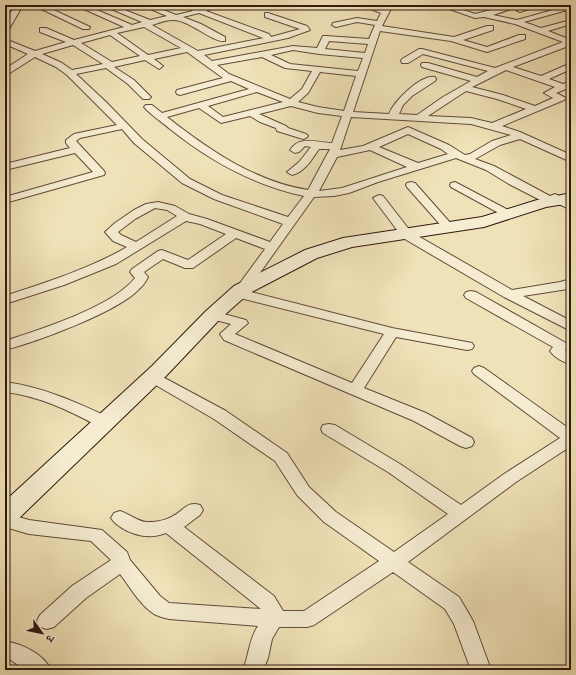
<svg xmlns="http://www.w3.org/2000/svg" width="576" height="675" font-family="'IM FELL French Canon','Noto Serif Devanagari',serif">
	<rect width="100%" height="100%" fill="#f0e2b8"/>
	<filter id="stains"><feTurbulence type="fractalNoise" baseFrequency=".005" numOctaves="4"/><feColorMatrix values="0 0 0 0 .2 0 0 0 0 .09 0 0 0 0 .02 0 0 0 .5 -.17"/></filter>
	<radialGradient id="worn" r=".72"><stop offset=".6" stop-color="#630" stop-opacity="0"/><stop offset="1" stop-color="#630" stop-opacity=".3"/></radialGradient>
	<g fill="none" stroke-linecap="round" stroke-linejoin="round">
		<g stroke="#604b3a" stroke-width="2">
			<path id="street" d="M15,5h8l-14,24 -4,2v-8z
				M33,5h10l47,22 -1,2h-6z
				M75,5h10l47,20 10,-3 -40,-17h10l38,15 17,-4 -26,-11h10l25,10 17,-4 -2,-2 4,-2c6,1 15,-2 23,-2l-12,6 63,23 2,3 29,-8 -35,-12v-4h3l39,13 3,4 -22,8 -84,17 8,6 81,-15 24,2 6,-12h3l43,3 6,-14 -18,-3 -21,5 -4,-2 1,-2 24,-5 20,3 4,-8 -21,-8h11l12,4 2,-4h8l-11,21 72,11 33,-11h6v4l-30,10 24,7 32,-12h6v4l-38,13 -36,-11 -71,-10 -27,81 36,2c5,-13 32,-40 46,-37l1,2 -1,2 -23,15 -9,9 -4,9 18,1 26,-18 28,-16 -49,-14 -1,-2 1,-2h6l49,14 11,-6 -65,-17 -15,9h-6l-1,-2 1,-2 17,-10h3l73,19 68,-26 -48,-18 -31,-7 -9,1 -37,-13h11l26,9 36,-9h12l-30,10 24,5 54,-15v4l-47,13 17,6 30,-8v4l-23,7 23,9v5l-58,22 28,9 30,-13v6l-22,10 14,5 8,-3v6l-15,6 10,5 -2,2 -62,26 18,6 51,23v7l-51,-23 -20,6 -25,14 19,7 56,30 5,-2 16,8v8l-14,-7 -5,2 -4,-1 -39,-20 -23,-14 -30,-12 -78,24 -29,11 -15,3 -20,1 -67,94 145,37 80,15 2,3 -2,3 -5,1 -71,-13 -32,51 62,25 46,25 2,4 -2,4 -6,2 -6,-2 -46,-25 -190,-81 -4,-6 11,-10 -23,-6 -2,-3 2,-3 5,-1 33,9 2,3 -13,11 117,49 32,-49 -152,-38 -2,-3 5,-3 30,-41 -29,-11 -43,30h-8l-22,-9 -19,13 4,5c-2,4 -5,9 -9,12 -21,23 -103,53 -134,61v-9c36,-12 107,-34 130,-63l-5,-6 2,-3 26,-18 4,-1 26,10 38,-26 -26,-10 -14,-3 -70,43 -52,21 -59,19v-8c42,-14 84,-27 122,-49l-14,-6 -8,-9 10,-9 19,-13 12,-6 12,-2 17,4 14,8 18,5 63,23 13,-18 -69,-25 -32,-16 -48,-40 -12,-14 -42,9 -4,3 28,30 1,2 -1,2 -99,28v-6l88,-25 -18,-19 -70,17v-6l65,-16 -4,-5v-3l8,-6 43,-9 -50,-50 -11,-8 -21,-10 -30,19v-7l23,-15 -23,-10v-5l30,12 31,-9 -26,-10v-4h6l28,12 50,-13zM199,13l64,25h1l-66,13 -46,-26c6,-2 14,-5 21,-5 15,-1 40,23 52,21v-4l-24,-13 -18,-7zM144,27l37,21 -33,7 -31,-22zM110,35l30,21 -28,6 -31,-19zM329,41l39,3 -3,9 -40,-4zM73,45l30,19 -31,6 -10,-7 -20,-9zM293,50l26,4 44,4 -5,13 -68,-7 -19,-9zM187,52l36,26 -46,12 -1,2 1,2 3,1 51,-14 18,8 -87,24 -10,-8h-6l-2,2c7,8 18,15 26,22 40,32 83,56 134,67l-16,21 -66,-22 -32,-16 -48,-40 -36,-37 -30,-28 30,-6 22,16 15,15h6l2,-2 -17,-17 -20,-13 31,-7 14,9 4,-3 -9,-7zM262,57l23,11 27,3 -10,18 -12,10 -61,-25 -12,-9zM506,70l49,17 -11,6 9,5 -18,8 -32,-11 -31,-8zM320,72l36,4 -12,35 -26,-4 -20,-5 10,-9zM466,91l31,8 29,10 -34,14 -21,-5 -43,-2zM257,92l26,10 -60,15 -15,-11zM291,106l27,7 24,3 -10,27c-15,0 -32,-8 -42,7l5,3 4,-1 6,-6 6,1 -12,15 -12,10 5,3c13,-3 20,-16 27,-26h11l-22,41c-54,-9 -99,-40 -141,-73l32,-9 22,15 29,-7 10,6 16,6 1,3 26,8 3,-1 2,-2 -2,-2 -18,-6 -2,-2 -27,-12zM351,117l120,7 40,11 -19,6 -22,13 -5,1 -16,-10 -41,-18 -45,19 -23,4zM408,134l33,15 7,5 -30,9 -39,-16zM370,150l37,17 -65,21 -23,3 18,-34zM155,208l12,2 10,6 -41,26 -15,-7 -3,-3 17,-13z
				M529,5h12l-21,7 -4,-2z
				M411,182l4,1 38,43 2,2 -2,2h-8l-38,-43 -1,-2 1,-2z
				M455,182l59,31 2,2 -2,2h-8l-55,-30 -1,-2 1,-2z
				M379,195l4,1 28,36 101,58 48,-8 11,-3v8l-3,2 -45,7 48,25v10l-67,-34 -101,-59 -30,-40z
				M471,291l5,1 90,51 2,3 -3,4 6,4v10c-7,-1 -17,-7 -21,-13l3,-4 -87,-49 -2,-3 2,-3z
				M479,366l5,2 87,62v16l-55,36 -108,80 51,35 14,24 18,49h-20l-17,-46 -9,-15 -52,-37 -79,53 -7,2h-28l-7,12 -4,19 -5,12h-20c6,-15 6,-31 15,-44l-89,-7c-5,-1 -11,-3 -15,-5 -14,-9 -24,-27 -34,-40l-34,24 -32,29 -7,2 -7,-2 -3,-6 3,-6 32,-29 39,-26 -20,-19 -62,-7 -24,-7v-14l24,7 73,10 25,22 3,8 30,36 9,7 92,6 -95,-76c-6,2 -12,4 -19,3 -11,0 -30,-8 -36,-18l3,-5 6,-2c10,3 19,12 29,11 8,0 17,-2 24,-6 11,-5 13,-15 27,-11l3,5 -3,5 -16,12 90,69 9,15h21l75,-50 -55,-39 -27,-27 -22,-34 -61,-42 -67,-39 -2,-3 2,-3 5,-2 5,2 69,37 61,42 22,34 27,25 58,40 54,-38 -60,-42 -65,-39 -2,-4 2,-4 6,-1 6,1 65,39 61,41 43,-31 56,-36 -86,-64 -2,-3 2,-3z
				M5,382c38,5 71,20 105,36l2,4 -2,4 -6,1 -6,-1c-30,-16 -59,-30 -93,-34z
				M5,641c17,3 39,13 46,29h-26l-14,-10 -6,-1z"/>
		</g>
		<g stroke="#301910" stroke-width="2">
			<path id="secondary" d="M571,193v10l-25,4 -62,20 -132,20 -35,11 -69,36 -28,25 -54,57 -152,147 -9,3v-25l147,-135 54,-55 28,-25 71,-36 38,-12 139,-21 55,-17z"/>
		</g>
		<use href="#street" fill="#f5ecd1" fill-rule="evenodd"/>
		<use href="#secondary" fill="#f5ecd1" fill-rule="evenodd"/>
	</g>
	<rect width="576" height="675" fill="none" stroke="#f0e2b8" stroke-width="20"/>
	<rect x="6" y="6" width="564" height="663" fill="none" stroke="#301910" stroke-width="2"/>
	<rect x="10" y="10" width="556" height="655" fill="none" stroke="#301910"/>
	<g transform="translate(42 633) rotate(123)" stroke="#f5ecd1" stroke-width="3" paint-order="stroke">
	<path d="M0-3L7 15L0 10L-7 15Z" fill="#301910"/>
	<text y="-6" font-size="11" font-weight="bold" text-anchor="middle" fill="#301910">उ</text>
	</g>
	<rect width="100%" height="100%" filter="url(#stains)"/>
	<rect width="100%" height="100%" fill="url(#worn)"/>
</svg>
